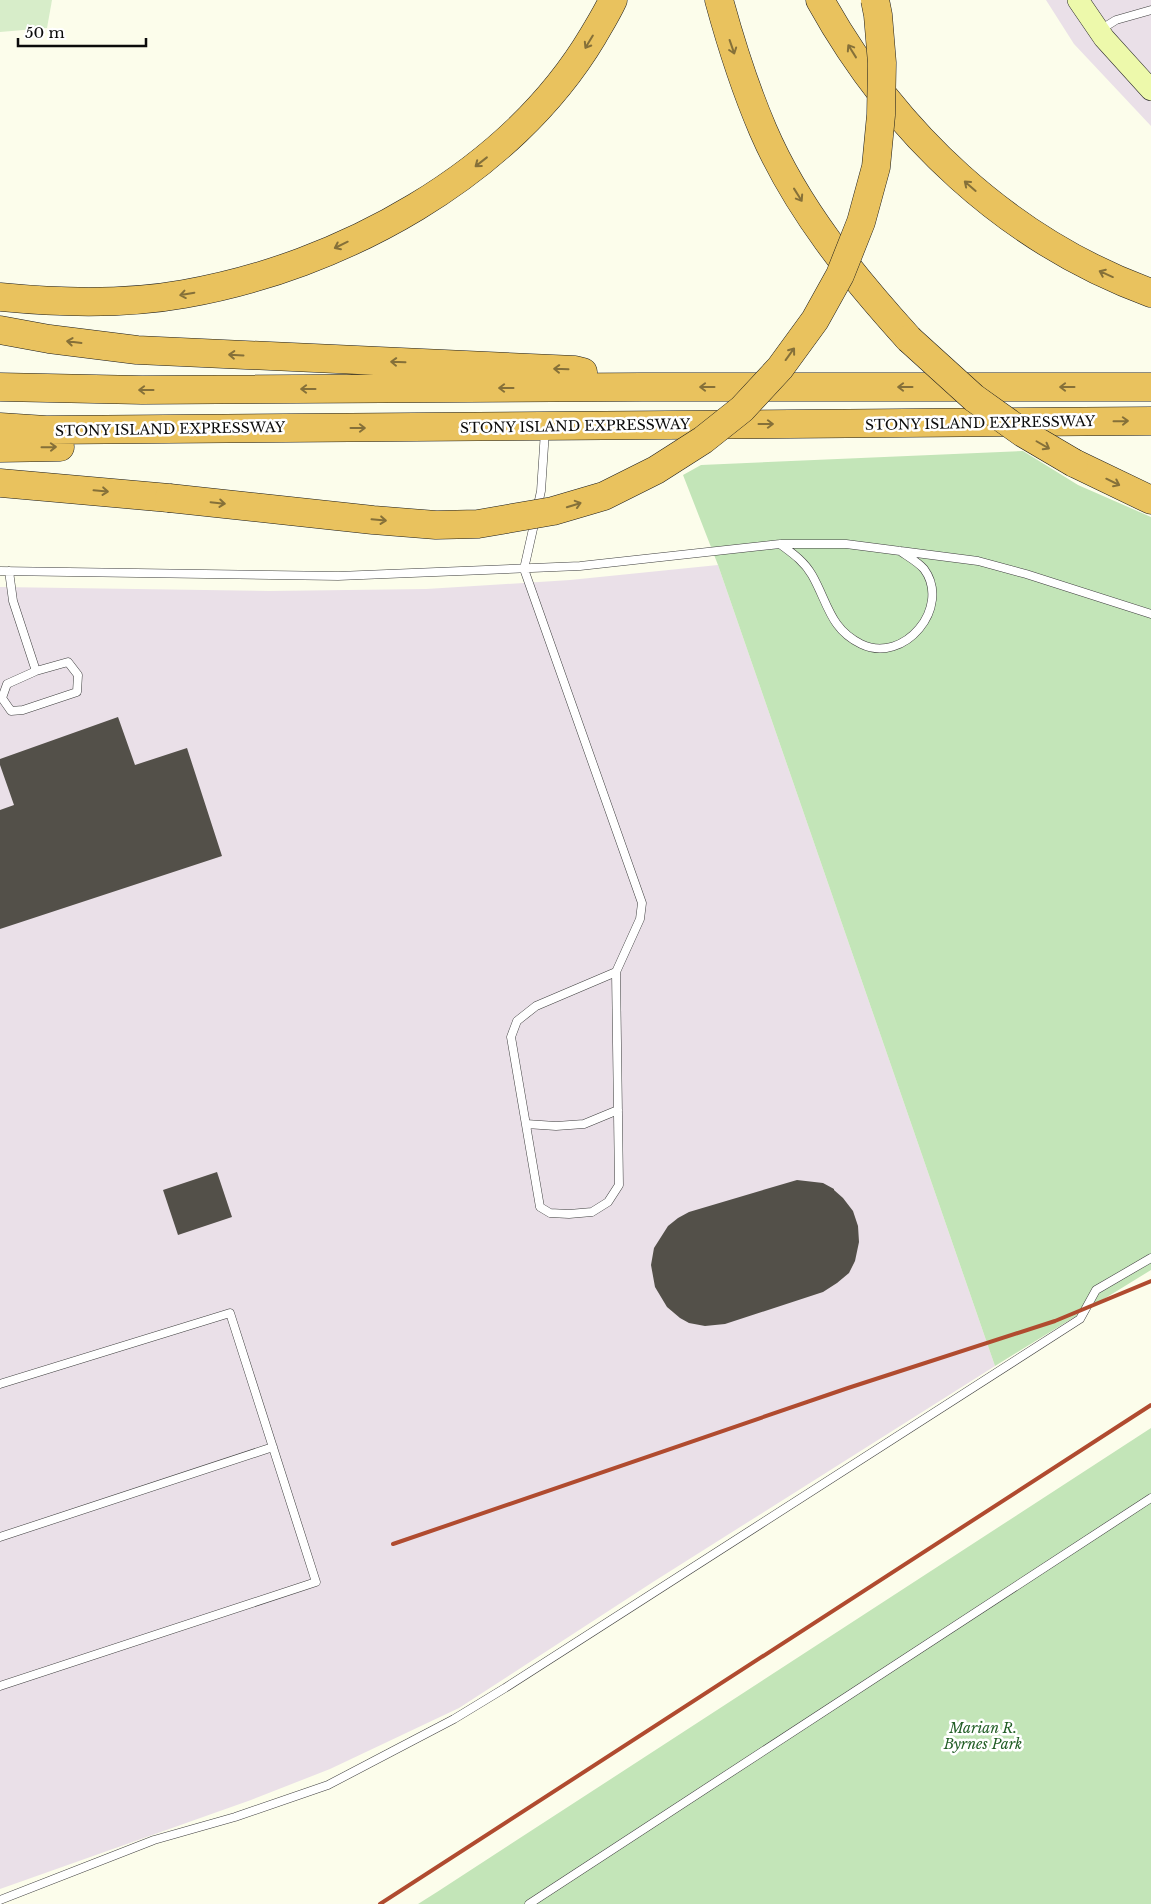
<svg xmlns="http://www.w3.org/2000/svg" width="1151" height="1904" font-family="'Libre Baskerville',serif">
	<rect width="100%" height="100%" fill="#fcfdeb"/>
	<path fill="#eae0e8" d="M1046,0h105v126l-77,-82z
		M718,565l277,801 -342,216 -194,126 -129,61 -79,31 -251,89v-1302l269,4 157,-2 144,-9z"/>
	<path fill="#c3e5b8" d="M1023,451l55,34 73,32v753l-156,96 -277,-801 -35,-90 18,-10z
		M1151,1428v476h-733l19,-12z"/>
	<path fill="#d7edc9" d="M0,0h52l-5,28 -47,4z"/>
	<path fill="#535049" d="M118,717l17,48 52,-17 35,108 -222,73v-119l14,-5 -14,-40v-6z
		M217,1172l15,45 -54,18 -15,-45z
		M797,1180l26,3 11,6v1l9,8 10,13 5,15 1,16 -4,19 -6,12 -12,10 -14,9 -98,32 -20,2 -16,-3 -9,-5 -13,-11 -12,-20 -4,-22 3,-17 14,-22 10,-8 11,-6z"/>
	<g fill="none" stroke-linecap="round" stroke-linejoin="round">
		<g stroke="#3e3e3e" stroke-width="9">
			<path id="lane" d="M1100,30l16,-10 35,-10
				M537,509l4,-18 4,-60
				M535,520l-11,49 118,334 -2,16 -24,53 3,213 -11,17 -16,10 -23,2 -19,-1 -10,-6 -29,-170 6,-16 19,-15 80,-34
				M780,544c12,9 24,17 32,31 16,28 18,54 49,69 43,21 91,-37 63,-75 -6,-7 -17,-13 -24,-18
				M0,571l338,5 242,-10 200,-22h66l132,17 48,13 125,40
				M9,571l4,30 23,70 32,-9 10,13 -1,17 -54,18 -12,1 -9,-13 5,-14 29,-13
				M526,1124l30,2 28,-2 34,-14
				M0,1384l230,-71 86,269 -316,104
				M0,1537l273,-90
				M0,1900l154,-60 81,-23 93,-32 126,-66 51,-31 575,-369 16,-29 55,-32
				M529,1904l622,-406"/>
		</g>
		<g stroke="#2d2d2d" stroke-width="22">
			<path id="secondary" d="M1078,0l26,38 47,52"/>
		</g>
		<g stroke="#1c1c1c" stroke-width="29">
			<path id="highway" d="M719,0c12,44 26,88 44,130 34,79 89,146 146,209
				M820,0c73,132 188,241 331,293
				M0,297c61,6 123,8 184,-3 156,-27 326,-119 409,-258 7,-12 14,-23 20,-36
				M0,330l49,9 88,11 438,20 8,2
				M0,387l142,3 500,-3h509
				M0,427l46,3 1105,-9
				M0,448l60,-1
				M1074,463l77,37
				M0,483l169,15"/>
		</g>
		<use href="#lane" stroke="#fff" stroke-width="8"/>
		<use href="#secondary" stroke="#edf9ab" stroke-width="21"/>
		<use href="#highway" stroke="#e9c25e" stroke-width="28"/>
		<path stroke="#b04b2f" stroke-width="4" d="M393,1544l455,-156 207,-67 96,-40
			M380,1904l771,-499"/>
		<g stroke="#1c1c1c" stroke-width="29" stroke-linecap="butt">
			<path id="highway-bridge" d="M909,339l65,59 49,35 51,30
				M169,498l204,22 63,5 42,-1 75,-13 51,-15 52,-26 47,-30 39,-31 38,-41 35,-48 25,-45 21,-53 15,-55 5,-52 1,-52 -4,-48 -3,-15"/>
		</g>
		<use href="#highway-bridge" stroke="#e9c25e" stroke-width="28"/>
	</g>
	<defs><path id="oneway-shaft" d="M-6 0H5M1.5-3L5.5 0L1.5 3" fill="none" stroke-width="1.6" stroke-linecap="round" stroke-linejoin="round" transform="scale(1.25)"/></defs>
	<g stroke="#857039">
		<use href="#oneway-shaft" transform="translate(589 42) rotate(121)"/>
		<use href="#oneway-shaft" transform="translate(732 47) rotate(71)"/>
		<use href="#oneway-shaft" transform="translate(852 51) rotate(-122)"/>
		<use href="#oneway-shaft" transform="translate(481 162) rotate(142)"/>
		<use href="#oneway-shaft" transform="translate(970 186) rotate(-139)"/>
		<use href="#oneway-shaft" transform="translate(798 195) rotate(58)"/>
		<use href="#oneway-shaft" transform="translate(341 245) rotate(154)"/>
		<use href="#oneway-shaft" transform="translate(1106 274) rotate(-156)"/>
		<use href="#oneway-shaft" transform="translate(187 294) rotate(170)"/>
		<use href="#oneway-shaft" transform="translate(74 342) rotate(-173)"/>
		<use href="#oneway-shaft" transform="translate(790 354) rotate(-54)"/>
		<use href="#oneway-shaft" transform="translate(236 355) rotate(-177)"/>
		<use href="#oneway-shaft" transform="translate(398 362) rotate(-178)"/>
		<use href="#oneway-shaft" transform="translate(561 369) rotate(-178)"/>
		<use href="#oneway-shaft" transform="translate(707 387) rotate(-180)"/>
		<use href="#oneway-shaft" transform="translate(905 387) rotate(-180)"/>
		<use href="#oneway-shaft" transform="translate(1067 387) rotate(-180)"/>
		<use href="#oneway-shaft" transform="translate(506 388) rotate(180)"/>
		<use href="#oneway-shaft" transform="translate(308 389) rotate(180)"/>
		<use href="#oneway-shaft" transform="translate(146 390) rotate(-180)"/>
		<use href="#oneway-shaft" transform="translate(1121 421) rotate(-1)"/>
		<use href="#oneway-shaft" transform="translate(766 424)"/>
		<use href="#oneway-shaft" transform="translate(358 428)"/>
		<use href="#oneway-shaft" transform="translate(1043 445) rotate(30)"/>
		<use href="#oneway-shaft" transform="translate(49 447) rotate(-1)"/>
		<use href="#oneway-shaft" transform="translate(1113 482) rotate(26)"/>
		<use href="#oneway-shaft" transform="translate(101 491) rotate(5)"/>
		<use href="#oneway-shaft" transform="translate(218 503) rotate(6)"/>
		<use href="#oneway-shaft" transform="translate(574 505) rotate(-17)"/>
		<use href="#oneway-shaft" transform="translate(379 520) rotate(5)"/>
	</g>
	<g text-anchor="middle" stroke-width="5" stroke-linejoin="round" paint-order="stroke">
		<g font-size="14" fill="#0b0b0b" stroke="#fff">
			<text transform="translate(980 423) rotate(-1)" y="5">STONY ISLAND EXPRESSWAY</text>
			<text transform="translate(575 426) rotate(-1)" y="5">STONY ISLAND EXPRESSWAY</text>
			<text transform="translate(170 429) rotate(-1)" y="5">STONY ISLAND EXPRESSWAY</text>
		</g>
		<g font-size="14" font-style="italic" fill="#215d25" stroke="#fff">
			<text x="983" y="1733">Marian R.<tspan x="983" dy="16">Byrnes Park</tspan></text>
		</g>
	</g>
	<path d="M18 38v8h128v-8" fill="none" stroke="#0b0b0b" stroke-width="2.5"/>
	<text x="25" y="38" font-size="15" fill="#0b0b0b" stroke="#ffffff" stroke-width="4" paint-order="stroke">50 m</text>
</svg>
